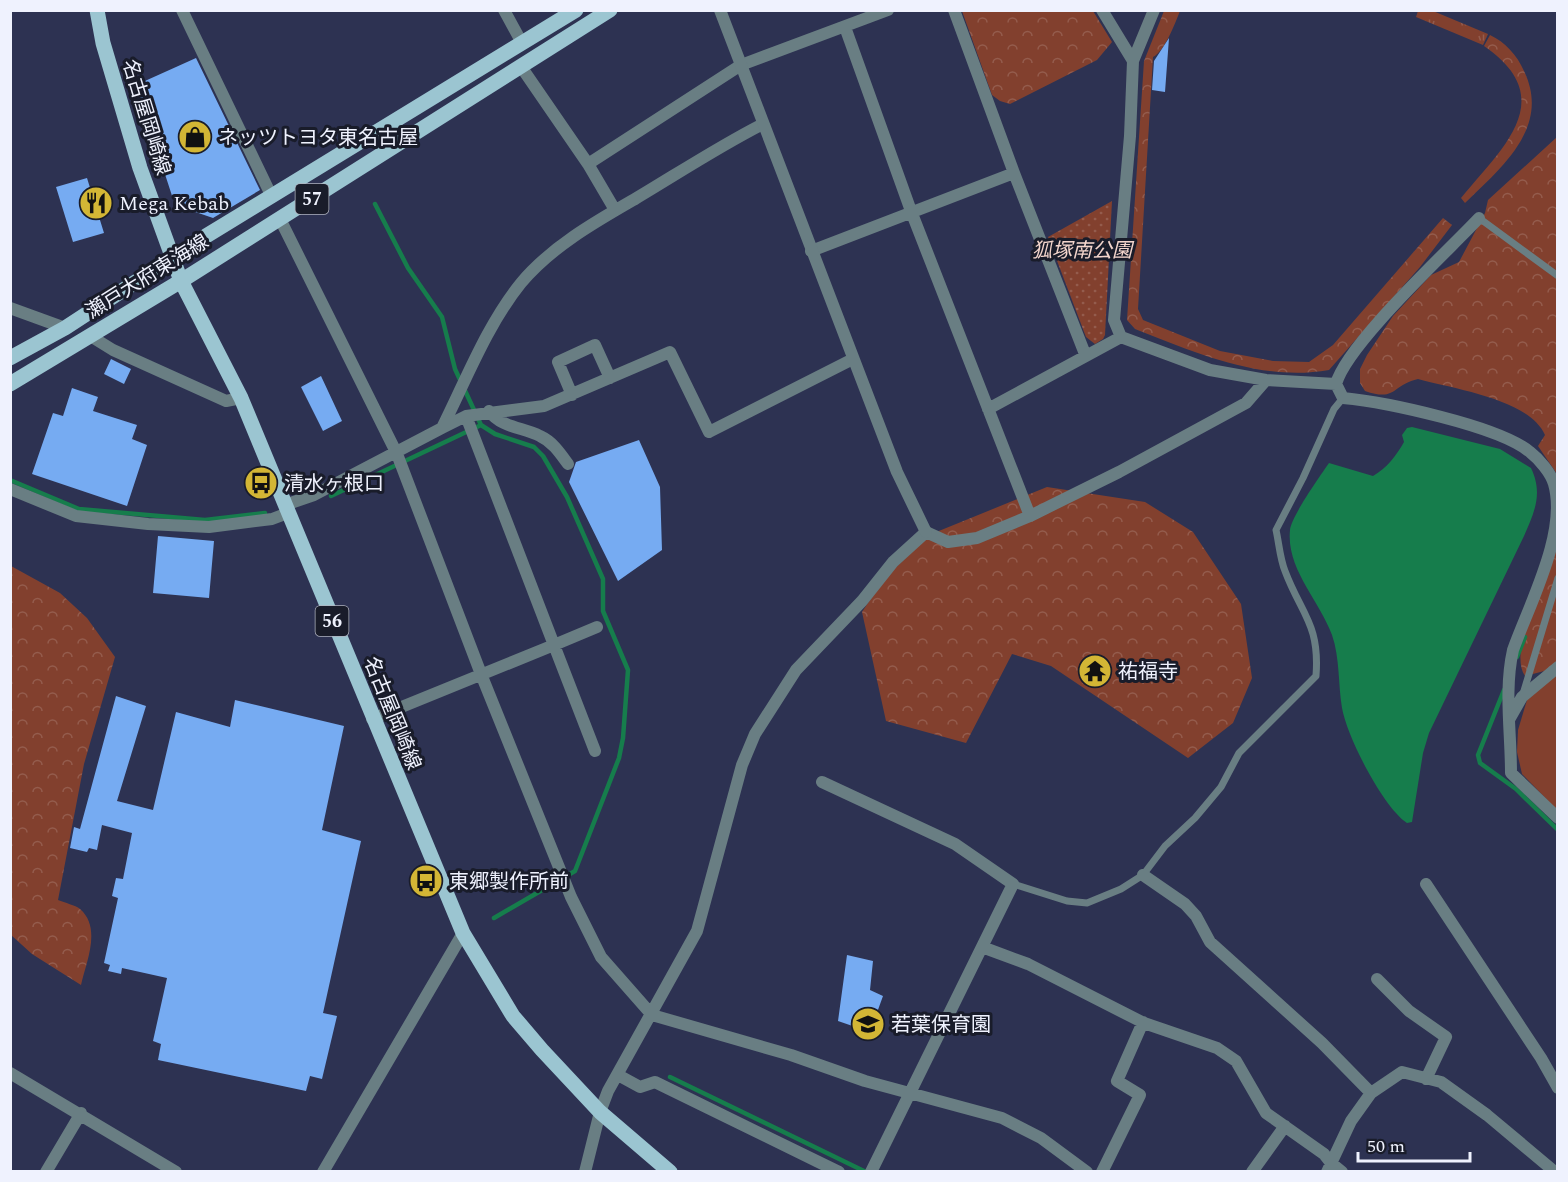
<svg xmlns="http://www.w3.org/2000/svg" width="1568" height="1182" font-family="Spectral,'Noto Sans JP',serif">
	<defs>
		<pattern id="grass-tufts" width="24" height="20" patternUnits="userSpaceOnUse" patternTransform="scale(1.5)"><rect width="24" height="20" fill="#82402e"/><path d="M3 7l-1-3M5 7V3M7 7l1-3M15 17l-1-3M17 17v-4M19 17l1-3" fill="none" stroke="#945c4d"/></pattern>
		<pattern id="forest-crowns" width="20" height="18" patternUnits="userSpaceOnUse" patternTransform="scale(1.5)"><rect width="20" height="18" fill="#82402e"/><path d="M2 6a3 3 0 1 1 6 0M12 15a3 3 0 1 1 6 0" fill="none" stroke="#945c4d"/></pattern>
		<pattern id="park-dots" width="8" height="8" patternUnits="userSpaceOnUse" patternTransform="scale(1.5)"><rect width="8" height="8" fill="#82402e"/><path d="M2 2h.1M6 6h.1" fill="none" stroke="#945c4d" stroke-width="1.8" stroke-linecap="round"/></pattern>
	</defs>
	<rect width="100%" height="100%" fill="#2d3252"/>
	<path fill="url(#grass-tufts)" d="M1418,11h15l55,23 -5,11 -67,-28z"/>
	<path fill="url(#forest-crowns)" d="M962,11h131l19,31 -15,18 -87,44 -10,-3 -8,-6z
		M1164,11h16c-5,12 -15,40 -27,46l-15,252 5,11 77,31 53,10 36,1 24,-17 110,-127 9,7 -32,42 -91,103c-67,12 -133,-17 -194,-41l-8,-9 17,-259z
		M1490,35c15,7 27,20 34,36 27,56 -22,96 -59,132l-4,-5c41,-50 100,-99 23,-152z
		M1557,137v337l-19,-28 7,-11c-16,-36 -91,-46 -127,-56 -27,6 -21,23 -53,12l-5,-8v-14l7,-14 26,-39 38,-41 28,-13 26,-49 3,-13z
		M1047,487l98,15 48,30 48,72 11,74 -19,45 -45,35 -137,-92 -39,-12 -46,89 -80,-22 -24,-109 21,-32 46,-45z
		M1557,540v124l-5,5 -27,7c-18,-25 22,-108 32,-136z
		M11,566l49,27 27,25 28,39 -31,107 -26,136c7,3 17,5 22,9 22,19 6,53 1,76l-49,-31 -21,-19z"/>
	<path fill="url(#park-dots)" d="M1112,201l-7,134 -2,4 -8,5 -9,-7 -38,-100z"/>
	<path fill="#82402e" d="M1557,674v136l-35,-36 -5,-22 1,-22 9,-30z"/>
	<path fill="#167d4c" d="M1412,427l88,22 31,19c12,25 4,43 -7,68l-95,197 -6,20 -11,69 -5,1c-24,-16 -60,-86 -65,-115 -4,-23 -2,-50 -10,-73 -12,-34 -46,-66 -42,-105 1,-13 30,-54 39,-67l44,13c14,-8 23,-20 31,-34l-2,-7 5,-7z"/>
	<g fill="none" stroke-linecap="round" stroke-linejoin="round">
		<path stroke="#167d4c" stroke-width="4.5" d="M375,204l33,64 34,49 13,52 26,56
			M10,480l69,29 126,11 60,-7
			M331,496l150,-71 14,9 39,13 9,9 24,41 36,82v32l25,59 -5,68 -4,20 -44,113 -81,47
			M1517,657l8,-20
			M1504,690l-26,65 2,8 36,26 42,41
			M670,1077l196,95"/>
	</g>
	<path fill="#76abf2" d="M1169,38l-4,54 -13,-2 2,-29z
		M196,58l64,132 -47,28 -38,-13 -39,-120z
		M87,178l17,55 -31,9 -17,-55z
		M111,359l20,10 -7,15 -20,-10z
		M321,376l21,45 -19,10 -22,-44z
		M72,388l26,9 -5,14 44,14 -5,14 15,6 -20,61 -95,-32 21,-61 10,3z
		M639,440l21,47 2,63 -44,31 -49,-99 7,-20z
		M158,536l56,5 -5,57 -56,-5z
		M116,696l30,10 -29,95 36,9 23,-98 54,15 5,-27 109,26 -22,104 39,11 -38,172 14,3 -15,63 -12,-3 -4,15 -148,-31 3,-16 -8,-3 14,-63 -45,-10 -1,6 -13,-3 2,-6 -6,-2 14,-65 -6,-2 4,-18 7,1 9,-46 -30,-8 -5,25 -8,-2 -2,4 -17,-4 4,-21 6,2z
		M847,955l26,6 -3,29 13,6 -13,36 -32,-11z"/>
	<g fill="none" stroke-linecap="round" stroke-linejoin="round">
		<path stroke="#697e83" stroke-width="7" d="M1479,218l79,58
			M1523,694l35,-116
			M1013,884l54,17 20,2 34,-14 22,-14 22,-29 30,-28 26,-31 18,-34 77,-77c4,-52 -15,-62 -31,-105 -5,-12 -6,-28 -9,-41l27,-52 31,-69 9,-11"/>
		<path stroke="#697e83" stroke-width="12" d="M182,10l90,187
			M504,10l18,33
			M954,10l60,163 71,181
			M1102,10l31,51
			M845,27l66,184 119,305
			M522,68l66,96 27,46
			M761,125c-43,22 -84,49 -126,74 -40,23 -84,48 -114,84 -34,42 -55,97 -79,145l24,-12 78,-10 126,-54 39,80 144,-73
			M588,164l153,-99 147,-55
			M1479,218c-33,35 -132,126 -143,166l7,14c42,4 156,28 187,54 9,7 21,21 24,32 14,48 -25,121 -41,166 -9,40 -2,82 -2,123l47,45
			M280,219l117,235 84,220 90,223 30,60 51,58 139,40 74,26 137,37 39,20 46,34
			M811,251l203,-78
			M10,308l55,20
			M92,337l21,13 113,51 15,-3
			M1121,337l-7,-17 16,-184 3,-75 21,-51
			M1121,337l89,33 56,10 70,4
			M572,395l-14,-33 37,-17 15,33
			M988,409l133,-72
			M489,411c13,17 33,16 51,25 13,6 20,17 28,28
			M10,489l66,27 72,8 61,3 63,-8 16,-6
			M285,505l29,-10 128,-67
			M1510,718l12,-21 36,-30
			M372,719l182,-74 -88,-229
			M595,751l-41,-106 43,-18
			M822,782l133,62 58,40 -142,288
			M1143,875l42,29 11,12 14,26 112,101 49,50
			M1426,884l115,174 17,30
			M982,947l46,17 116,59 73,25 19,13 30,52 58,41 7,9 11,9
			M1377,979l32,32 37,26 -20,42
			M10,1073l166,99
			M618,1075l22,12 15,-5 184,90
			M46,1172l35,-59
			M323,1172l140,-239
			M585,1172l15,-60 8,-21 89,-160 45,-166 13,-31 41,-64 66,-69 31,-39 33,-30 22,10 29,-4 53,-22 89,-44 127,-69 20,-23
			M1102,1172l38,-77 -23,-14 26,-59
			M1252,1172l33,-46
			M1327,1172l24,-51 20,-28 31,-21 39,10 46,33 68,57"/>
		<path stroke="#697e83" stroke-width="12" d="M720,10l177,462 29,60"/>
		<path stroke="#9bc5d1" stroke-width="15" d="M97,10l6,33 37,125 41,113 60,117 222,535 50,83 29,34 58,62 70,60
			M10,358l55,-30 141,-92 370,-226
			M10,384l171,-103 429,-271"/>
	</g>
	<defs>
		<g id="shop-disc" transform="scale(1.725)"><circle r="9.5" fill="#d3b635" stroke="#191c2a"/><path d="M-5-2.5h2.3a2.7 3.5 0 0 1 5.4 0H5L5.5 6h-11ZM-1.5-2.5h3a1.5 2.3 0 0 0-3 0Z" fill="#111"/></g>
		<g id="restaurant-disc" transform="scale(1.725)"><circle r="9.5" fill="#d3b635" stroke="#191c2a"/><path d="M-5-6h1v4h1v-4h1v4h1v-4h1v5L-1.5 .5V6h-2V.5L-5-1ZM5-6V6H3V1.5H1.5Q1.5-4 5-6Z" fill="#111"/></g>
		<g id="bus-disc" transform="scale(1.725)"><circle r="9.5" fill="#d3b635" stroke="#191c2a"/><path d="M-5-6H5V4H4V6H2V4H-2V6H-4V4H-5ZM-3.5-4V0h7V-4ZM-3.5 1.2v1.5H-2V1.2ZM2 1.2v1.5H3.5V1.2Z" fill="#111"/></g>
		<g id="temple-disc" transform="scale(1.725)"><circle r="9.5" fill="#d3b635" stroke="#191c2a"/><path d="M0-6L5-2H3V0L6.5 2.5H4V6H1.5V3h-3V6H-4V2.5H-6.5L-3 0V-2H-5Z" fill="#111"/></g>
		<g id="school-disc" transform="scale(1.725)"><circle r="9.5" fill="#d3b635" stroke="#191c2a"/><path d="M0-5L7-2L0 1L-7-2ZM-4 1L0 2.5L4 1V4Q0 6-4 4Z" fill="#111"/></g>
	</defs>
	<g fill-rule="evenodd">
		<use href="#shop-disc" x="195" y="137"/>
		<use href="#restaurant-disc" x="96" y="203"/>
		<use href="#bus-disc" x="261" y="483"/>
		<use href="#temple-disc" x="1095" y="671"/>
		<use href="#bus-disc" x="426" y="881"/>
		<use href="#school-disc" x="868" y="1024"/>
	</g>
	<g text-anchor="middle" stroke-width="6" stroke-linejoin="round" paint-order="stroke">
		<g fill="#191c2a" stroke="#afb2be" stroke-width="1.5">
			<rect x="295.5" y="184" width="33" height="30" rx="4.5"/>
			<rect x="315.5" y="606" width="33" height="30" rx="4.5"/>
		</g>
		<g font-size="18" font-weight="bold" fill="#eff2fe">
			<text x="312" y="205">57</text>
			<text x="332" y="627">56</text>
		</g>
		<g font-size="20" fill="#eff2fe" stroke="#191c2a">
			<text transform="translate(147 117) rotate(73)" y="7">名古屋岡崎線</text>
			<text transform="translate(147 276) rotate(-32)" y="7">瀬戸大府東海線</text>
			<text transform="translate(393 713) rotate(68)" y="7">名古屋岡崎線</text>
		</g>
		<g font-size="20" fill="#eff2fe" stroke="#191c2a" text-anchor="start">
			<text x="218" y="144">ネッツトヨタ東名古屋</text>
			<text x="119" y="210">Mega Kebab</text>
			<text x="284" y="490">清水ヶ根口</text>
			<text x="1118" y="678">祐福寺</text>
			<text x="449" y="888">東郷製作所前</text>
			<text x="891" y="1031">若葉保育園</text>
		</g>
		<g font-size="20" font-style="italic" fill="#f4d6cd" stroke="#191c2a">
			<text x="1082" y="257">狐塚南公園</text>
		</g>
	</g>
	<rect width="1568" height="1182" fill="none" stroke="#eff2fe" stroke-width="24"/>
	<path d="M1358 1152v9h112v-9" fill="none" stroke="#eff2fe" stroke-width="3"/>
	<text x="1367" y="1152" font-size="18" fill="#eff2fe" stroke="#191c2a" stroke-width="4.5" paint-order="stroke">50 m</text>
</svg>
